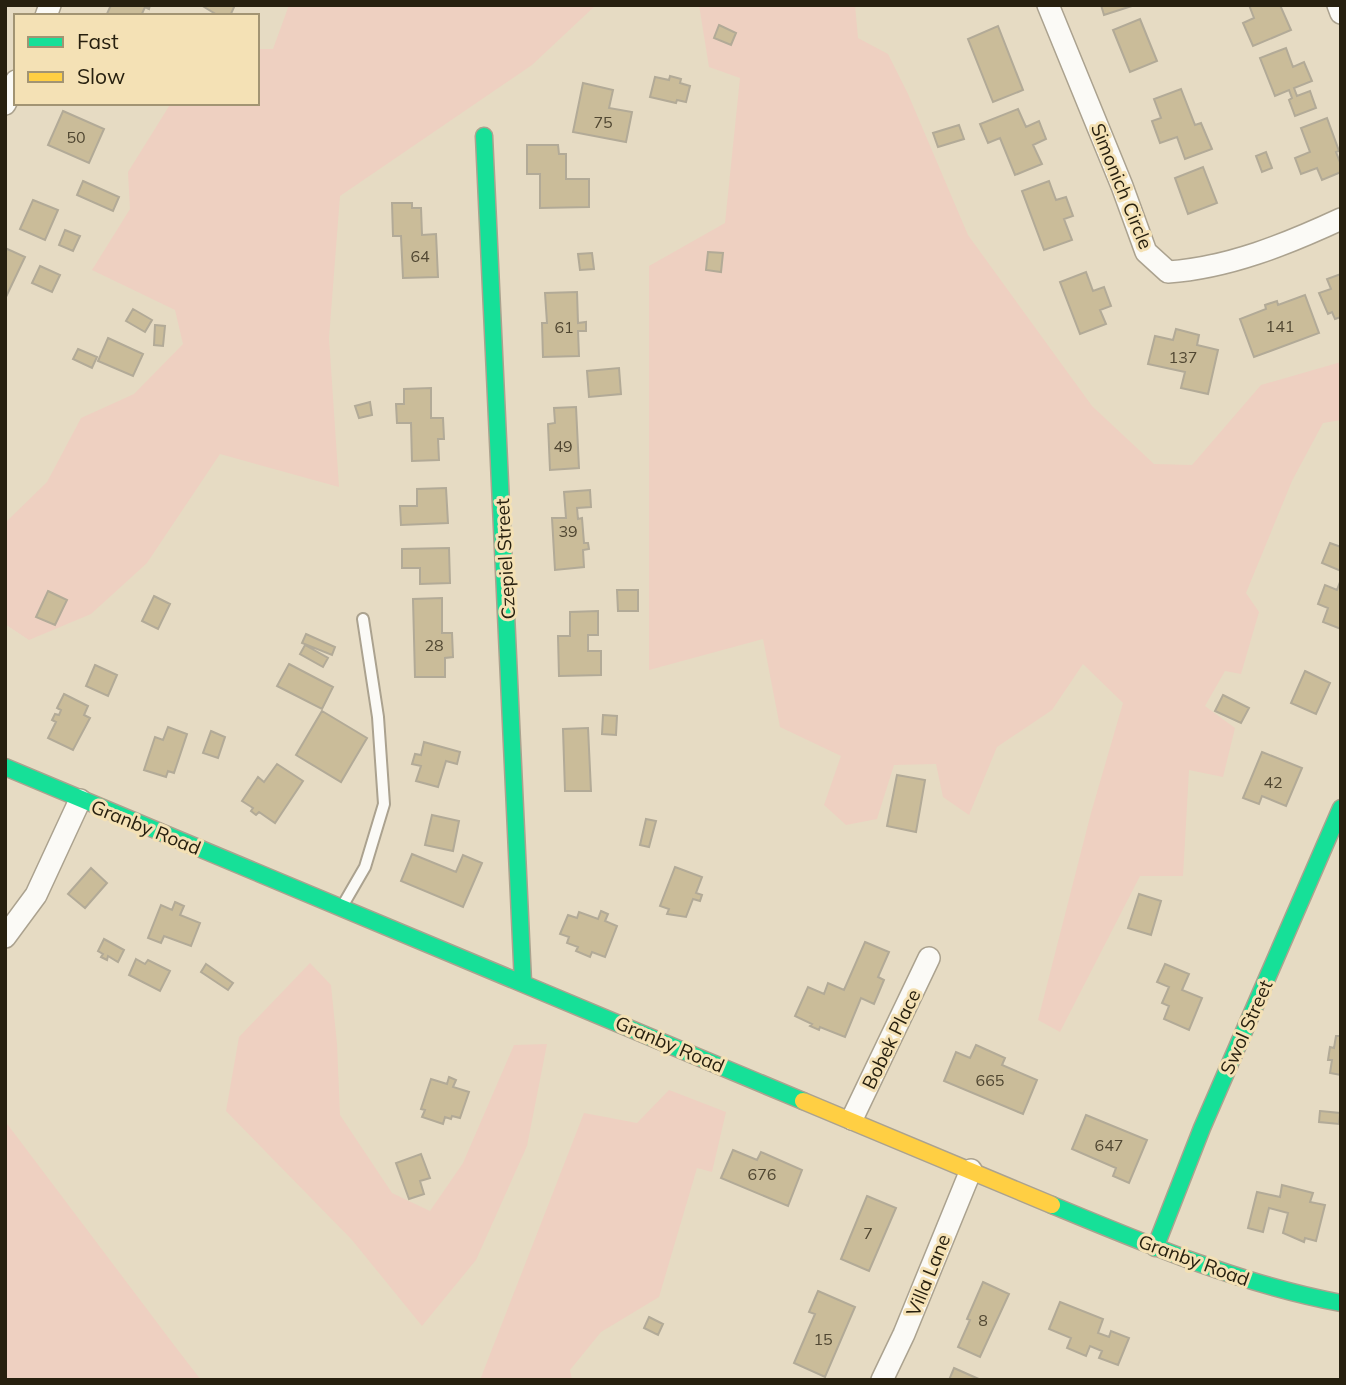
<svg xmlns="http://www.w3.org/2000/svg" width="1346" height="1385" font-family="Mulish,sans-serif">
	<rect width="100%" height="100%" fill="#e6dbc3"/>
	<path fill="#eed0c1" d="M289,5h307l-64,60 -192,131 -11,142 10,149 -119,-33 -73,109 -56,51 -62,26 -24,-16v-101l42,-41 34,-64 53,-24 49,-50 -8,-34 -83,-40 38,-61 -2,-37 43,-69h86v-54h16z
		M699,5h156l3,33 30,16 20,40 60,141 124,171 62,58 38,1 69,-80 80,-23v58l-18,3 -31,58 -46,112 13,19 -18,62 -16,-3 -20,35 30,22 -12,49 -34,-7 -6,106h-43l-80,156 -22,-12 53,-207 32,-110 -40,-39 -31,46 -55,37 -28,68 -26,-18 -7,-33 -42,1 -17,54 -31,6 -22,-20 17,-49 -61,-29 -17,-88 -114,31v-404l76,-43 15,-145 -31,-11z
		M310,963l21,22 6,59 3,71 52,78 38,18 33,-48 51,-118 33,-1 -20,102 -51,114 -54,66 -70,-86 -126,-129 13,-74z
		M669,1090l57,22 -14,60 -15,-4 -38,129 -58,35 -31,38 2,10h-92l104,-267 53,10z
		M5,1121l169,224 27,35h-196z"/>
	<path fill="#cabc99" stroke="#b2aa97" stroke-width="2" d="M111,5h39l-1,4 -4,-2 -4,9h-35z
		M201,5h34l-5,11h-11z
		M1101,5h34l-31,10z
		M1249,5h31l11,25 -38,16 -10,-23 11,-5z
		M1140,19l17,42 -27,11 -17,-42z
		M719,25l17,8 -5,12 -17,-7z
		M998,26l25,64 -30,12 -25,-63z
		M1286,48l7,19 11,-5 8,19 -18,7 3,8 13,-5 6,17 -21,8 -6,-16 3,-2 -3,-8 -14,6 -15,-38z
		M670,76l11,3 -1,4 10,3 -4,16 -9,-2 -1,3 -26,-6 5,-20 14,3z
		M583,83l30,7 -4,18 23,4 -6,30 -53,-10z
		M1181,89l14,36 6,-2 11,26 -27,10 -8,-22 -17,6 -8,-22 9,-3 -7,-19z
		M1018,109l8,18 13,-6 7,18 -13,6 9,19 -27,11 -15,-37 -12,5 -8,-19z
		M63,111l41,18 -15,34 -41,-18z
		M1327,118l12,33 -3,1 5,13v7l-19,8 -5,-12 -16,6 -6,-16 15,-6 -9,-24z
		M959,125l5,14 -26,8 -5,-14z
		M527,145h31l1,9h7v25h23v28l-49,1v-34h-13z
		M1266,152l6,16 -10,4 -6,-16z
		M1203,167l14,36 -29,11 -13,-36z
		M83,181l36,16 -6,14 -36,-16z
		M1049,181l7,19 10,-3 7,19 -9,3 8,21 -28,10 -22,-59z
		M33,200l25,10 -13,30 -25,-11z
		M392,203h20v5h9l1,27 14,-1 2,43 -35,1 -2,-42h-8z
		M65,230l15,6 -7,15 -14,-6z
		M5,248l20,9 -20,42z
		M708,252l15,1 -2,19 -15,-2z
		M592,253l2,16 -14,1 -2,-16z
		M40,266l20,9 -8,17 -20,-9z
		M1086,272l7,19 11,-4 7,19 -11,4 6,14 -26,10 -20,-52z
		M1341,274v43l-6,2 -3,-7 -4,2 -9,-21 12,-4 -4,-10z
		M577,292l1,31 8,-1v9h-8l1,25 -36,1 -1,-34h5l-2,-30z
		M1305,295l14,38 -65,24 -14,-38 26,-10 -1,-4 12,-4 1,4z
		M133,309l19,11 -7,12 -19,-11z
		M155,325l10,1 -2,20 -9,-1z
		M1176,329l23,6 -2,10 21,5 -10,44 -27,-6 4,-16 -37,-8 7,-28 18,4z
		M108,338l35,16 -10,22 -35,-15z
		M78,349l19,8 -5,11 -19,-9z
		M619,368l2,26 -32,3 -2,-26z
		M431,388v30h12l1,21h-6l1,21 -27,1 -1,-38h-14l-1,-19h8v-15z
		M370,402l2,13 -13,3 -4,-12z
		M576,407l3,61 -29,2 -2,-46 7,-1 -1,-15z
		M446,488l2,35 -47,2 -1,-19h17v-17z
		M590,490l1,17 -14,1 1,11 4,-1 2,25h4l1,6 -6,1 1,17 -29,3 -3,-52h14l-2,-26z
		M1330,543l11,4v24l-19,-8z
		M449,548l1,35 -30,1v-16h-18v-19z
		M1340,582h1v47l-18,-7 5,-14 -10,-4 7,-19 12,5z
		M617,590h21v21h-20z
		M48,591l19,9 -12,25 -19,-8z
		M154,596l16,8 -12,25 -16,-8z
		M442,598v35h10l1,24 -8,1v19h-30l-2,-78z
		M598,611v24h-10v16h13v24l-42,1 -1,-40h12v-24z
		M306,634l29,13 -3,8 -30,-12z
		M305,645l23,13 -5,9 -23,-13z
		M289,664l44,23 -11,22 -45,-23z
		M95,665l22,10 -9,21 -22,-10z
		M1305,671l25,12 -14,31 -25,-11z
		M64,694l24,12 -4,9 6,3 -17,32 -25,-12 8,-16 -4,-2 3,-6 4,1 2,-5 -4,-2z
		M1223,695l26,13 -8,15 -26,-12z
		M322,711l45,27 -26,44 -45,-27z
		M603,715l14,1 -1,19 -14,-1z
		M168,727l19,7 -13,39 -6,-2 -2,6 -22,-7 11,-33 8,3z
		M588,728l3,63h-26l-2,-62z
		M211,731l14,6 -7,21 -15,-5z
		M424,742l36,10 -3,12 -11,-3 -8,26 -22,-6 5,-15 -9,-2 3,-10 6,1z
		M1262,752l40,16 -16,38 -24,-10 -3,8 -16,-6z
		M277,764l26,17 -28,42 -16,-11 -3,3 -5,-4 2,-3 -11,-7 16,-24 6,5z
		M897,775l28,5 -9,52 -29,-6z
		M432,815l27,6 -6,30 -28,-6z
		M646,819l10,2 -7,26 -9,-2z
		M412,854l44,18 7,-17 19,8 -19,44 -62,-26z
		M675,867l27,10 -6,16 6,2 -2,6 -7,-2 -7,18 -19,-3 2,-5 -9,-3z
		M91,868l16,15 -22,25 -17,-14z
		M1139,894l22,7 -10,34 -23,-7z
		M175,902l9,4 -4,9 20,8 -9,23 -27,-10 -3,7 -13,-5 13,-33 11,5z
		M601,911l7,3 -3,7 12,5 -12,31 -13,-5 -2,5 -14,-6 2,-4 -11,-4 2,-6 -9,-3 8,-19 9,3 2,-6 19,7z
		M104,939l20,11 -6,12 -10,-6 -1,4 -6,-3 2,-3 -5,-3z
		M865,942l24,10 -11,25 6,3 -10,24 -13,-6 -16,39 -25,-10 -1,3 -9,-4 2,-2 -17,-8 13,-29 16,7 4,-11 16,7z
		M136,959l9,5 3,-4 22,11 -10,20 -31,-16z
		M206,964l27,19 -5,7 -27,-18z
		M1165,964l24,10 -7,16 20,8 -13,32 -25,-11 5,-13 -7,-3 7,-16 -12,-5z
		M1336,1036h5v39l-11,-2 2,-13h-4l2,-13 4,1z
		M976,1045l29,13 -3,7 35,15 -14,34 -79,-33 12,-29 14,6z
		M449,1077l7,3 -3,7 16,5 -9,26 -8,-2 -1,3 -6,-2 -2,7 -21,-7 3,-7 -4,-1 10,-30 16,5z
		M1320,1111l20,2 -1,11 -20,-2z
		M1086,1115l61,25 -18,43 -16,-7 3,-8 -44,-19z
		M733,1150l24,10 4,-8 41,18 -14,36 -67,-28z
		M421,1154l9,24 -10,3 4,13 -15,5 -13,-36z
		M1282,1185l31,8 -3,9 15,3 -9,36 -11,-3 -1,4 -21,-9 5,-20 -19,-5 -6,24 -15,-4 9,-36 23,5z
		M867,1196l29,12 -27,63 -28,-12z
		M983,1282l26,12 -29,63 -22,-10 12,-27 -3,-1z
		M818,1291l37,16 -30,70 -31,-14 21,-49 -6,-2z
		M1060,1302l43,17 -5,14 11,4 2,-6 18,7 -11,27 -19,-7 3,-7 -12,-5 -4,10 -19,-8 4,-10 -22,-9z
		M649,1317l14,7 -5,11 -14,-7z
		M954,1368l27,12h-32z"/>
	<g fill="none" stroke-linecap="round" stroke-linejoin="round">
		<g stroke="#aba28f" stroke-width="14">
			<path id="lane" d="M343,905l22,-38 19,-63 -6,-87 -15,-98"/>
		</g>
		<g stroke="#aba28f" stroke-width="24">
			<path id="street" d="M1048,5l74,181 24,66 22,20c60,-4 119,-28 173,-53
				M1338,5l3,8
				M46,16l4,-11
				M5,104l11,-23
				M5,937l31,-42 44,-95
				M852,1119l77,-161
				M882,1380l22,-46 67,-164"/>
		</g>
		<g stroke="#aba28f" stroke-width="19">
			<path id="fast" d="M484,136l39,847
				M5,767l798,334
				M1052,1205c94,39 188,79 289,98
				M1155,1248l47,-120 139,-320"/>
		</g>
		<g stroke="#aba28f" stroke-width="19">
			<path id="slow" d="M803,1101l249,104"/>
		</g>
		<use href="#lane" stroke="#fbfaf6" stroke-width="10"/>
		<use href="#street" stroke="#fbfaf6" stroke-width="21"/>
		<use href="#fast" stroke="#16e098" stroke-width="16"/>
		<use href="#slow" stroke="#ffcf43" stroke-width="16"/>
	</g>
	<g text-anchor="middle" stroke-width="6" stroke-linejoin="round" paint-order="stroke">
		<g font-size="16" fill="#504732">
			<text x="603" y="128">75</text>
			<text x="76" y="143">50</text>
			<text x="420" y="262">64</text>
			<text x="1280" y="332">141</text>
			<text x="564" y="333">61</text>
			<text x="1183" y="363">137</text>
			<text x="563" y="452">49</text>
			<text x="568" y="537">39</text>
			<text x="434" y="651">28</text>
			<text x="1273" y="788">42</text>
			<text x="990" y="1086">665</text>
			<text x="1109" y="1151">647</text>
			<text x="762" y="1180">676</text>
			<text x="868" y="1239">7</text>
			<text x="983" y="1326">8</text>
			<text x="823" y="1345">15</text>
		</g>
		<g font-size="19" fill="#27200f" stroke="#f4e1b5">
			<text transform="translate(1122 186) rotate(68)" y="7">Simonich Circle</text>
			<text transform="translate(505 559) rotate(-93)" y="7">Czepiel Street</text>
			<text transform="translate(146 827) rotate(22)" y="7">Granby Road</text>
			<text transform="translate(1246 1027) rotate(-66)" y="7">Swol Street</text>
			<text transform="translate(891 1039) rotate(-64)" y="7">Bobek Place</text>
			<text transform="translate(670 1044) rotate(23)" y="7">Granby Road</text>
			<text transform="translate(1194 1260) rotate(20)" y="7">Granby Road</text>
			<text transform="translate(928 1275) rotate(-68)" y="7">Villa Lane</text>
		</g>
	</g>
	<rect width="1346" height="1385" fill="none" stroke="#27200f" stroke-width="14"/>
	<rect x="14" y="14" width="245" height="91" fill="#f4e1b5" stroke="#a29473" stroke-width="2"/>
	<rect x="28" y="37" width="35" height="10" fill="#16e098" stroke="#a29473" stroke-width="2"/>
	<text x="77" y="49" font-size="21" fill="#27200f">Fast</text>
	<rect x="28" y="72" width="35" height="10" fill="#ffcf43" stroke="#a29473" stroke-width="2"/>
	<text x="77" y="84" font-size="21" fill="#27200f">Slow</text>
</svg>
